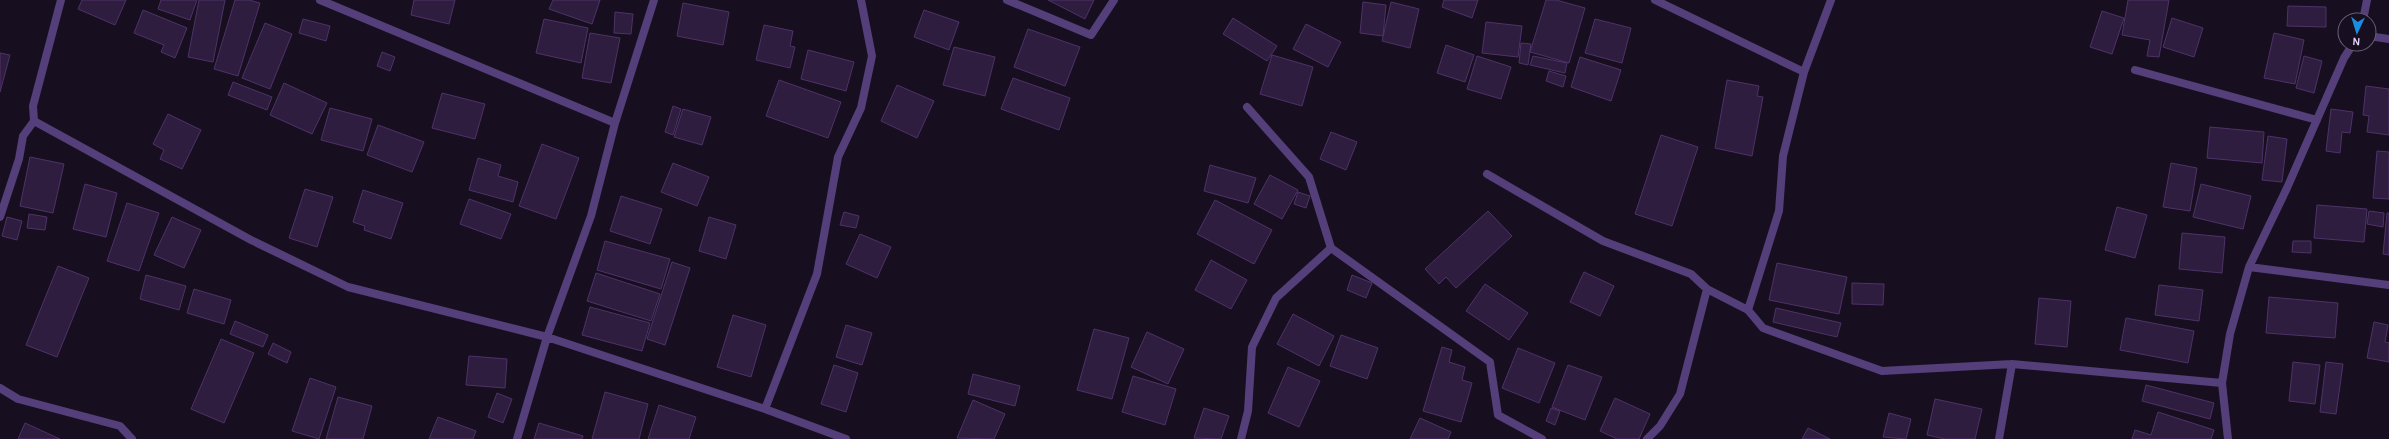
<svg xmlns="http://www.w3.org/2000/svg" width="2389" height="439" font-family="Karla,sans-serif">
	<rect width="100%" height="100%" fill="#170f20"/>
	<path fill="#2f1d3f" stroke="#4e3268" d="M82,0h44l-11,25 -37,-16z
		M161,0h36l-7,20 -32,-11z
		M199,0h26l-12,62 -25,-5z
		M235,0h14l11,3 -22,73 -24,-7z
		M414,0h41l-6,24 -38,-9z
		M553,0h47l-8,24 -43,-15z
		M1048,0h46l-9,19z
		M1444,0h34l-6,18 -30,-11z
		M1546,0h10l29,8 -16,55 -39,-11z
		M2128,0h41l-10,57 -12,-1 3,-16 -28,-5z
		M1363,2l23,3 -3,31 -23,-3z
		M1391,2l28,7 -9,39 -28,-7z
		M683,3l46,9 -6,33 -46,-9z
		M2288,6l38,1v20l-39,-1z
		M143,10l44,18 -12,30 -14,-6 3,-7 -30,-12z
		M924,10l35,12 -10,28 -35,-13z
		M2102,11l22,7 -12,36 -22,-7z
		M615,12l18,2 -2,20 -17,-1z
		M1233,18l44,28 -10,15 -44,-27z
		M2172,18l31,10 -9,29 -31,-10z
		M303,19l27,7 -4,15 -27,-8z
		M544,19l44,9 -7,35 -45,-10z
		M1595,19l36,9 -9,35 -37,-10z
		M1486,22l36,4 -4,31 -36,-4z
		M265,23l27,11 -22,55 -28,-11z
		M1306,24l35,18 -13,25 -35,-18z
		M764,25l29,6 -3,15 5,1 -5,21 -34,-8z
		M1028,29l52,18 -15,39 -51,-19z
		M590,33l30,5 -9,45 -29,-5z
		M2274,33l30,7 -9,44 -31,-6z
		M1521,43l10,1 -3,21 -9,-2z
		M1446,45l28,10 -9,27 -28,-9z
		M954,47l41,10 -10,39 -42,-11z
		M808,50l46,12 -8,29 -45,-12z
		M382,52l13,5 -5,14 -13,-5z
		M0,53l10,2 -10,37z
		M1272,55l41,12 -11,39 -42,-12z
		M1477,56l34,11 -10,32 -34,-10z
		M1533,56l34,7 -2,10 -35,-8z
		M2304,56l18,5 -8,32 -18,-5z
		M1580,57l41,13 -10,31 -40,-14z
		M1549,71l17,5 -3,11 -17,-6z
		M1013,78l57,20 -11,32 -58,-21z
		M779,80l62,22 -13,36 -62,-22z
		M1727,80l32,6 -2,10 6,1 -11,59 -37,-8z
		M233,82l39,15 -5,13 -39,-15z
		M284,83l43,20 -15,31 -42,-19z
		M897,85l37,16 -17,37 -36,-17z
		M2366,86l23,3v46l-22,-3 2,-16 -6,-1z
		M442,93l43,11 -10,35 -43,-11z
		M673,106l8,3 -8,26 -8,-3z
		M330,108l42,11 -9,32 -42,-11z
		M683,109l28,8 -9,28 -28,-8z
		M2331,109l22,3 -3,21 -8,-1 -2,21 -14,-2z
		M168,114l33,16 -19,39 -22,-10 4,-9 -11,-6z
		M378,125l46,17 -12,30 -45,-17z
		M2210,127l54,5 -2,31 -55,-5z
		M1331,132l26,10 -11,28 -26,-11z
		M1661,135l37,12 -26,79 -37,-12z
		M2268,136l19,3 -5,43 -20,-2z
		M542,144l37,14 -23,61 -37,-13z
		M2377,151l12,1v47l-16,-1z
		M30,157l34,7 -11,49 -33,-7z
		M478,158l23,7 -3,11 20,6 -5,20 -44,-12z
		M673,163l36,14 -12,29 -36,-14z
		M2171,163l26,5 -7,43 -27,-4z
		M1210,165l46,13 -8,25 -44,-12z
		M1270,175l28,15 -16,29 -28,-15z
		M85,184l32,9 -11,44 -33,-8z
		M2201,184l50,12 -8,33 -50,-12z
		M305,189l28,8 -16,50 -28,-9z
		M363,190l40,13 -12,36 -27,-9 1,-4 -12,-4z
		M1298,192l12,4 -4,12 -12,-4z
		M621,196l41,13 -12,35 -40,-13z
		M469,199l42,15 -10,25 -41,-15z
		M1215,200l57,30 -18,34 -57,-30z
		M127,203l32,10 -20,58 -32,-10z
		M2317,205l50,4 -3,33 -50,-4z
		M2117,207l30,8 -12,43 -30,-8z
		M1488,211l24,25 -56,52 -10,-11 -7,7 -14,-15z
		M2369,211l15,2 -1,14 -16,-3z
		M844,212l15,4 -3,12 -16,-3z
		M2387,213h2v42l-6,-1z
		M29,214l18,3 -2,13 -18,-2z
		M7,217l15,4 -5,19 -15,-4z
		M172,217l29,13 -17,38 -30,-13z
		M709,217l27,8 -10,34 -27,-8z
		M2182,233l43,4 -3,36 -43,-4z
		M860,234l31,13 -14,31 -31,-14z
		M605,241l65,18 -9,30 -64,-19z
		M2293,241h18v12l-19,-1z
		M1211,260l36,20 -16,29 -36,-19z
		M672,262l18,6 -25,77 -18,-6z
		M1777,263l70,14 -8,37 -70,-14z
		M58,266l31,12 -32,79 -31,-12z
		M1584,272l30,14 -14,30 -30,-14z
		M596,273l64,21 -9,27 -64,-20z
		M146,275l40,11 -7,24 -39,-11z
		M1352,275l20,8 -6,15 -19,-8z
		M1852,283l32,1 -1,21 -31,-1z
		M1485,284l43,29 -19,27 -43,-29z
		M2159,285l44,5 -4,31 -44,-6z
		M194,289l37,11 -7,24 -37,-11z
		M2269,297l69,6 -3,35 -69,-5z
		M2039,298l32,3 -4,46 -32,-3z
		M590,307l60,16 -8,28 -60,-16z
		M1776,308l65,15 -4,14 -64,-15z
		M1293,314l41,22 -15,30 -42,-22z
		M733,315l33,10 -15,52 -34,-10z
		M2126,318l68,13 -6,32 -68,-13z
		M235,321l33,14 -5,12 -33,-13z
		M2374,322l14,3 -3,17 4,1v19l-22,-4z
		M846,325l26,8 -10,32 -26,-8z
		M1094,329l35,9 -17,61 -35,-9z
		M1147,332l37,17 -16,35 -37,-17z
		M1341,335l37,13 -11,31 -37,-13z
		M221,339l33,14 -30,70 -33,-14z
		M273,343l18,9 -4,11 -19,-9z
		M1442,347l10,3 -3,12 16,5 -3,13 10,3 -11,39 -38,-11z
		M1518,348l37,15 -16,40 -37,-15z
		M469,356l38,3 -2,29 -39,-3z
		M2293,362l27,3 -5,39 -26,-3z
		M2326,362l17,2 -7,50 -16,-2z
		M834,365l24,8 -12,39 -25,-8z
		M1568,365l34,12 -17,43 -33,-13z
		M1288,367l32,14 -21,46 -31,-14z
		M973,374l47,12 -5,20 -47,-12z
		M1133,376l43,13 -11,36 -43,-13z
		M310,378l26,9 -17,52 -27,-8z
		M2146,385l68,18 -4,16 -68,-18z
		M605,392l43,12 -9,35h-47z
		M497,393l15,6 -9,24 -15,-6z
		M338,397l34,9 -9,33h-37z
		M1615,398l35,16 -11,25h-22l-17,-8z
		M1935,399l47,10 -7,30h-30l-18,-4z
		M973,400l32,14 -11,25 -37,-1z
		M659,405l37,12 -7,22h-41z
		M1204,408l25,8 -8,23 -27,-1z
		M1551,408l9,3 -5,14 -9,-4z
		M2158,412l56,18 -3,9h-79l3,-9 16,5z
		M1889,413l22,6 -5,20 -23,-2z
		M438,417l38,14 -3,8h-44z
		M1420,418l31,14 -3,7h-38z
		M25,423l35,16h-42z
		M539,423l44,13 -1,3h-48z
		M1808,428l22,11h-28z"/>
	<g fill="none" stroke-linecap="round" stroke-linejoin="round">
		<path stroke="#543f7a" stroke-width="8" d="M320,0l295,123
			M1007,0l84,35 23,-35
			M1655,0l149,72
			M2363,20l4,-20
			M2369,36l20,3
			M2135,70l182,50
			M1247,107l62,70 22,71
			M34,121l217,119 97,47 199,50 218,72 81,30
			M1487,174l116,67 88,33 16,15 41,21 15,18 119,43 130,-7 210,19
			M0,217l19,-58 4,-23 11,-15 -1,-15 28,-106
			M2249,267l140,18
			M1748,310l31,-99 4,-55 21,-84 27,-72
			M0,388l18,11 102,27 12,13
			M765,409l52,-135 21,-117 23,-49 11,-52 -11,-56
			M517,439l30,-102 44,-121 24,-93 39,-123
			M1241,439l7,-28 4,-64 24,-49 55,-50 159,114 8,53 44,24
			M1647,439l13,-13 20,-32 27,-105
			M1999,439l13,-75
			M2228,439l-6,-56 8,-49 19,-67 38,-79 57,-130 9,-14"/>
	</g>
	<g transform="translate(2357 32) rotate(184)"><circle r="19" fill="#170f20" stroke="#695d77"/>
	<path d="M0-3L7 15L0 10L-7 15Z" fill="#188de1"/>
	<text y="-6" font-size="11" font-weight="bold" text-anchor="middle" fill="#e4d3fa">N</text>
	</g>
</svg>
